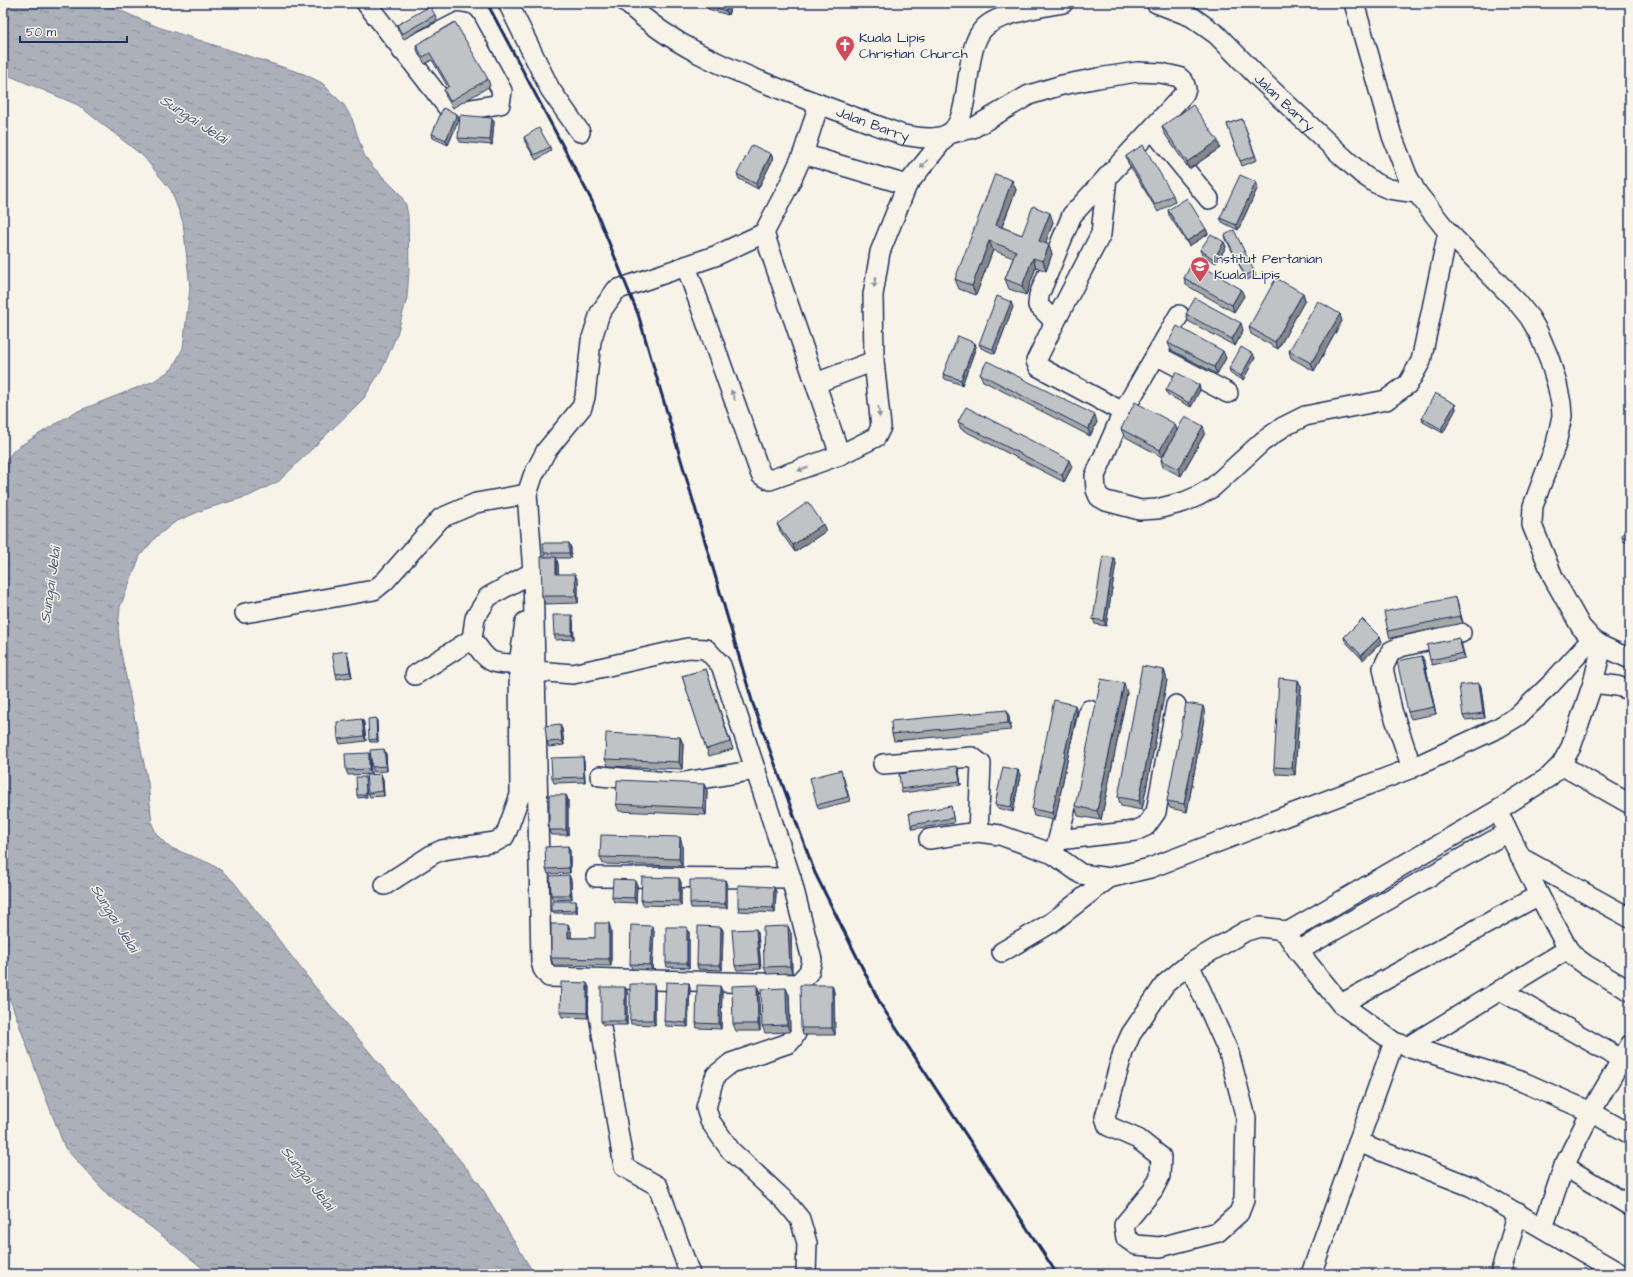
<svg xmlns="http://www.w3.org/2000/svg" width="1633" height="1277" font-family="'Architects Daughter',sans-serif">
	<defs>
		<pattern id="water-ripples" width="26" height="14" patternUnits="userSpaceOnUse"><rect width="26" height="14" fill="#acb0b9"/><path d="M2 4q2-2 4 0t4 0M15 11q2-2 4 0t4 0" fill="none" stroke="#8b909a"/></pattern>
	</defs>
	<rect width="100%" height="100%" fill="#f7f3e8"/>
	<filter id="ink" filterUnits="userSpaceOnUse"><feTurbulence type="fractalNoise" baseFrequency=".025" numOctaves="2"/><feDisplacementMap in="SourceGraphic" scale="8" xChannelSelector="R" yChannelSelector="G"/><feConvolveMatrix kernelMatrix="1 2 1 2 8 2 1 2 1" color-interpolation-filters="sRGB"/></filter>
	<g filter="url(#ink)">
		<path fill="url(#water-ripples)" stroke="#727c95" d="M3,3h100l55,24 146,47 18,9 22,22 8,14 12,36 9,12 27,27 6,11 2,11 1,54 -2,28 -10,36 -13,31 -20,33 -85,83 -30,15 -44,13 -30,13 -19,15 -16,19 -20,51 -2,21 2,20 28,135 4,41 5,11 12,12 42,17 11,7 11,10 83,107 163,195 55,91h-324l-55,-44 -45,-33 -45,-49 -23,-60 -39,-108v-516l12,-15 58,-36 81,-32 18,-12 11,-21 7,-60 -7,-66 -12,-32 -28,-34 -65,-51 -75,-32z"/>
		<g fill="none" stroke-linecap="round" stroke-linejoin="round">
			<g stroke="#1b2f5e" stroke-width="22">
				<g id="minor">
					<path d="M366,3l82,105 12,3 40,-7 2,-13 -37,-68 -6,-1 -57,29"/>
					<path d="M508,3l42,86 30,43"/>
					<path id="s1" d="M627,3c44,42 97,64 153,86 41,16 82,31 123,46 14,2 31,6 45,-1 26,-14 13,-85 37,-107 14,-13 58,-21 78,-24"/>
					<path id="s2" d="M1156,3l36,14 25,18 42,43 83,78 20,18 13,9 14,6 28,4"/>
					<path d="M1354,3l38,133 15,39 10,18 31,39 70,71 12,15 8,14 11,26 8,26 4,19 1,13 -6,28 -23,62 -1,19 22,54 27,48 11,12 10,7 28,13"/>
					<path d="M1152,129l57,70"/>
					<path d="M803,154l104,31"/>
					<path d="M1107,177l-6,57 -46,88 -19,39 3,6 84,45"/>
					<path d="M764,233l76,222"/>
					<path d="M686,266l75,209 9,5 70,-25 36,-18 5,-10 -7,-66 -1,-66 7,-43 27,-67 41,-51 25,-6 56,-33 33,-10 36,-7 39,-6 24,1 18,4 5,5 2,7 -2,5 -112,121 -33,80 -1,10 17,17"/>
					<path d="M1179,315l-56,97 -28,64 1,14 3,7 7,4 34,9 17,-1 27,-7 14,-6 15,-9 49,-45 21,-15 22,-11 81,-16 22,-16 13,-23 27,-129"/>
					<path d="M1156,355l72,38"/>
					<path d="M816,383l58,-22"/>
					<path d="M245,613l129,-23 11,-9 56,-63 35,-15 51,-9"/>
					<path d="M519,664c-30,0 -30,-1 -47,-25l3,-21 13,-21 45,-25"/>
					<path d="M536,671l37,3 115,-26 18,1 15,16 70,213 21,82 -3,12 -11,12 -249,-7 -6,-8 -2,-7 -8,-390 -6,-78 6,-18 13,-25 36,-44 3,-10 6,-56 9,-28 16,-23 99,-34 49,-23 25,-48 14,-31 16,-50"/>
					<path d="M415,675l57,-36"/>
					<path d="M1593,683l24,3 13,4"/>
					<path d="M883,764l89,-7 9,7 -3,68"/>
					<path d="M1561,765l69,39"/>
					<path d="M1412,768l-20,-58 -9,-42 8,-17 9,-4 61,-14"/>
					<path d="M600,776l78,7 78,-13"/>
					<path d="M1503,821l36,74 29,54 7,8 11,8 44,26"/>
					<path d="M929,839l49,-7 22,3 53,19 28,20 28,4 41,-10 262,-100 86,-40 20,-12 32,-31 42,-46"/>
					<path d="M1058,840l77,-9 11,-5 10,-14 20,-107"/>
					<path d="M1054,851l4,-11 31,-130"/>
					<path d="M1520,857l110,61"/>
					<path d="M596,877l195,1"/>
					<path d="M385,885l48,-31 9,-4 53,-8 9,-5 3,-6 13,-36 -1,-131 6,-42"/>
					<path d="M1286,933l212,-123 51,-33 12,-12 10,-18 22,-64 9,-37"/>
					<path d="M1298,951l210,-119"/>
					<path d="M1002,952l49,-29 58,-45"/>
					<path d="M1189,964l40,89 17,65 -2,82 -5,13 -21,19 -58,15 -24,-2 -10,-7 -2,-13 29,-35 7,-14 1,-19 -23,-18 -30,-13 -3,-9 18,-65 8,-18 34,-50 24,-20 57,-33 14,-4 17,2 9,4 12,18 43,53 53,38 129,40 68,30 39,22"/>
					<path d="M593,979l31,188 34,19 32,88"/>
					<path d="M798,984c1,20 7,44 -9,59l-58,20 -15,12 -4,10 -6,23 4,13 21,30 55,51 14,17 7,24 -1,31"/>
					<path d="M1500,990l130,74"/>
					<path d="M1341,1004l198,-109"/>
					<path d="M1407,1047l161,-98"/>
					<path d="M1358,1142l114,45 149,87"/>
					<path d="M1564,1166l66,40"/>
					<path d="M1543,1228l21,-62 27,-54 39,-67"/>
					<path d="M1311,1274l83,-232"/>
					<path d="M1500,1274l18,-61"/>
				</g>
			</g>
			<use href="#minor" stroke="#f7f3e8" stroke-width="19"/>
			<path stroke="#1b2f5e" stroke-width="3" d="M487,3l105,198 46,113 115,390 62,169 66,132 176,269"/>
		</g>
		<path fill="#a5a8a9" stroke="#1b2f5e" d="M732,3l-4,12 -20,-6 -1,-4z
			M435,15l2,5 -33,19 -6,-9 -1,-5z
			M416,45l72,34 2,7 -37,22 -7,-11 -2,-7 4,-3 -16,-27 -7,4 -7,-12z
			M492,118l2,4 -2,23 -32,-3 -2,-4z
			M459,119l-11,26 -15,-7 -1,-4z
			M1242,119l15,41 -15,6 -15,-42z
			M1162,126l58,22 -31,21 -25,-36z
			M524,137l26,10 1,4 -15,9 -11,-18z
			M771,154l2,5 -15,30 -19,-10 -2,-5z
			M1126,156l47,39 2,7 -17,10 -30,-49z
			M1012,180l4,10 -14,37 20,8 31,-13 -8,21 4,2 3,9 -6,17 -10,-4 -10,28 -17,-6 -4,-10 8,-21 -20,-8 -17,45 -17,-6 -4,-10z
			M1256,182l2,5 -20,43 -16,-8 -2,-4z
			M1168,210l38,19 2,5 -19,12 -20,-31z
			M1225,235l29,36 2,5 -9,4 -21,-41z
			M1224,242l2,5 -10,16 -14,-8 -2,-5z
			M1184,278l60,18 -10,16 -48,-27z
			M1303,293l2,7 -27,49 -27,-15 -2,-7z
			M1013,307l-18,47 -14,-6 -2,-4z
			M1186,314l57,16 -8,16 -47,-25z
			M1342,321l-28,50 -23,-13 -2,-7z
			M975,343l1,4 -14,38 -17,-6 -2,-5z
			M1168,343l58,15 -9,16 -46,-24z
			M1255,358l-12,22 -12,-6 -2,-5z
			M980,374l117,48 -7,14 -107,-55z
			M1199,385l1,5 -9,17 -23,-12 -2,-5z
			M1455,404l1,5 -13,24 -20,-11 -1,-4z
			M958,422l114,45 -8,15 -103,-53z
			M1175,424l2,7 28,2 -24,43 -18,-9 -2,-7 1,-3 -38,-21 -3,-7z
			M1630,518v26l-7,-3 -1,-5z
			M777,524l49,7 -31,21 -15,-21z
			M571,548v10h-15l2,6v10l20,7v22l-33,1 -3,-8 3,-39 -1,-4z
			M1116,563l-10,63 -11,-2 -2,-5z
			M1456,597l2,7 5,19 -73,15 -2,-7z
			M573,620l1,19 -18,1 -2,-5z
			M1344,637h36l2,5 -19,18 -18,-19z
			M1459,638l6,20 -33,7 -2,-5z
			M348,656l4,21 -15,2 -1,-5z
			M1425,663l11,51 -25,5 -3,-7z
			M706,669l27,80 -24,7 -27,-80z
			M1164,670l3,10 -25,130 -21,-4 -3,-9z
			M1298,680l3,7 -6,88 -19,-1 -2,-7z
			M1479,683l2,4 4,31 -20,2 -2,-4z
			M1127,693l-26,127 -23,-4 -3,-10z
			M1077,712l-22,108 -21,-4 -2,-7z
			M1205,713l-18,99 -17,-4 -3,-7z
			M1009,717l2,13 -117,11 -2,-7z
			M362,719l2,4 2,18 -26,3 -2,-5z
			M377,721l1,21h-8l-1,-2z
			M562,729l2,16 -15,2 -2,-5z
			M680,737l3,7 -1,25 -74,-3 -3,-7z
			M369,753l1,4 1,17 -23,1 -2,-5z
			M386,754l1,17 -13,1 -2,-5z
			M584,761l1,21 -31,1 -2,-5z
			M957,766l2,5 2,14 -59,8 -1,-4z
			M1018,770l2,5 -7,37 -16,-4 -2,-4z
			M843,775l7,26 -31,8 -2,-4z
			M365,777v2l2,18 -9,1 -1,-3z
			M383,779l1,17 -14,1 -2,-4z
			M704,784l3,7 -1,24 -87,-4 -3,-7z
			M566,795l2,5v35h-17l-2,-5z
			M951,806l1,5 2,12 -41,6 -2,-4z
			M682,844v22l-79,-2 -3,-7z
			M568,846l2,5v22l-22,1 -2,-5z
			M569,875l2,5 1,19 -19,1 -2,-5z
			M725,880l2,5v23h-36l-1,-5z
			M681,882v24l-38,-1 -2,-5z
			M637,885l-1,18 -22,-1 -2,-5z
			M774,887l2,5 -1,21 -36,-2 -1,-4z
			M577,904v9h-24l-1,-2z
			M721,927l2,4 -1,39 -24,-1 -1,-4z
			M756,929l2,4 3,36 -24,1 -2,-4z
			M611,930v36l-58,-1 -2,-7 20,-27v7h24z
			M654,931l-2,39 -20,-1 -2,-5z
			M689,932v36l-22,-1 -1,-4z
			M791,933l1,40 -25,1 -3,-7z
			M689,983l1,5 -2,39 -22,-1 -2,-5z
			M757,985l2,7 1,39h-24l-3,-7z
			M832,985l2,7 1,43h-32l-2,-7z
			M589,987l-1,31 -26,-1 -2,-5z
			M625,987l2,4v34h-24l-2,-4z
			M655,989v36l-24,-1 -1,-4z
			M722,990l-1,39 -24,-1 -1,-5z
			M789,995l1,37 -25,1 -3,-7z"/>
		<path fill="#86888a" stroke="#1b2f5e" d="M729,3h3l-4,12 -2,-4z
			M457,114l2,5 -11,26 -2,-5z
			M492,118l2,4 -2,23 -2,-5z
			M1218,141l2,7 -31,21 -2,-7z
			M771,154l2,5 -15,30 -2,-5z
			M1012,180l4,10 -17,44 -3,-9z
			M1256,182l2,5 -20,43 -2,-5z
			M1050,213l3,9 -10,29 -4,-10z
			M1206,229l2,5 -19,12 -2,-5z
			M989,241l4,9 -17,45 -4,-9z
			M1224,242l2,5 -10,16 -2,-4z
			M1049,245l3,9 -6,17 -3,-10z
			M1033,258l3,9 -10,28 -4,-9z
			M1241,289l3,7 -10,16 -2,-7z
			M1303,293l2,7 -27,49 -3,-7z
			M1011,302l2,5 -18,47 -2,-5z
			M1340,314l2,7 -28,50 -3,-8z
			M1241,323l2,7 -8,16 -3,-7z
			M975,343l1,4 -14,38 -1,-5z
			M1223,351l3,7 -9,16 -3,-7z
			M1253,354l2,4 -12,22 -2,-4z
			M1199,385l1,5 -9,17 -2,-4z
			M1455,404l1,5 -13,24 -2,-4z
			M1095,415l2,7 -7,14 -2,-7z
			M1175,424l2,7 -15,26 -2,-7z
			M1203,426l2,7 -24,43 -2,-7z
			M1069,460l3,7 -8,15 -2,-7z
			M823,524l3,7 -31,21 -2,-7z
			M569,543l2,5v10l-2,-5z
			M556,557l2,7 1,18 -3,-8z
			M1114,558l2,5 -10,63 -2,-5z
			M575,574l3,7v22l-2,-7z
			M1456,597l2,7 5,19 -3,-7z
			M572,615l1,5 1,19 -2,-4z
			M1380,637l2,5 -19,18 -2,-5z
			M1459,638l2,4 4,16 -2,-5z
			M347,651l1,5 4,21 -2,-5z
			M1422,656l3,7 11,51 -2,-7z
			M1164,670l3,10 -25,130 -3,-9z
			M1298,680l3,7 -6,88 -3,-7z
			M1124,683l3,10 -26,127 -4,-9z
			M1479,683l2,4 4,31 -2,-5z
			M1075,705l2,7 -22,108 -3,-7z
			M1203,706l2,7 -18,99 -3,-8z
			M1007,710l2,7 2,13 -3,-7z
			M376,718l1,3 1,21 -1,-3z
			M362,719l2,4 2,18 -2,-5z
			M560,724l2,5 2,16 -2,-4z
			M680,737l3,7 -1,25 -3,-7z
			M384,749l2,5 1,17 -1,-5z
			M369,753l1,4 1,17 -2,-5z
			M583,757l1,4 1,21 -1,-5z
			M957,766l2,5 2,14 -1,-4z
			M1018,770l2,5 -7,37 -2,-5z
			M381,774l2,5 1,17 -1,-5z
			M704,784l3,7 -1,24 -3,-7z
			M566,795l2,5v35l-2,-5z
			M680,837l2,7v22l-3,-7z
			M568,846l2,5v22l-1,-5z
			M569,875l2,5 1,19 -2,-4z
			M679,878l2,4v24l-2,-5z
			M635,880l2,5 -1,18 -2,-5z
			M725,880l2,5v23l-2,-4z
			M774,887l2,5 -1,21 -2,-5z
			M576,901l1,3v9l-1,-3z
			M609,923l2,7v36l-2,-7z
			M568,924l3,7v14l-3,-7z
			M652,926l2,5 -2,39 -2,-5z
			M788,926l3,7 1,40 -2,-7z
			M687,927l2,5v36l-2,-5z
			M721,927l2,4 -1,39 -2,-5z
			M756,929l2,4 3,36 -2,-5z
			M587,983l2,4 -1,31 -1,-5z
			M689,983l1,5 -2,39 -2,-4z
			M654,984l1,5v36l-2,-5z
			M757,985l2,7 1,39 -2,-7z
			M832,985l2,7 1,43 -3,-7z
			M720,986l2,4 -1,39 -2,-5z
			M625,987l2,4v34l-2,-4z
			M786,988l3,7 1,37 -3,-7z"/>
		<path fill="#c0c3c5" stroke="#1b2f5e" d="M707,3h22l-3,8 -19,-6z
			M430,6l5,9 -33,19 -5,-9z
			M455,22l33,57 -38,22 -6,-11 5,-4 -19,-33 -7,4 -7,-12z
			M1193,105l25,36 -31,21 -25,-36z
			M443,108l14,6 -11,26 -14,-6z
			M460,115l32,3 -2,22 -32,-2z
			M1242,119l13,37 -15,5 -13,-37z
			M539,128l11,19 -16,8 -10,-18z
			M752,145l19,9 -15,30 -19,-10z
			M1143,145l30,50 -18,10 -29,-49z
			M995,174l17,6 -16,45 26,10 11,-29 17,7 -11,28 10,4 -6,16 -10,-3 -11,28 -17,-7 11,-28 -27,-10 -17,45 -17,-7z
			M1240,175l16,7 -20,43 -16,-7z
			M1187,198l19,31 -19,12 -19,-31z
			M1234,230l20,41 -9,5 -20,-41z
			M1211,234l13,8 -10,17 -14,-9z
			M1193,261l48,28 -9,16 -48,-27z
			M1276,278l27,15 -28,49 -26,-15z
			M997,296l14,6 -18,47 -14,-5z
			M1195,298l46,25 -9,16 -46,-25z
			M1318,301l22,13 -29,49 -22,-12z
			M1177,326l46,25 -9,16 -46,-24z
			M958,336l17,7 -14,37 -18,-6z
			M1241,347l12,7 -12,22 -12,-7z
			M987,361l108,54 -7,14 -108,-55z
			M1176,372l23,13 -10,18 -23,-13z
			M1435,393l20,11 -14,25 -19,-11z
			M1135,402l40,22 -15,26 -39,-21z
			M966,407l103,53 -7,15 -104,-53z
			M1185,416l18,10 -24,43 -18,-9z
			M808,502l15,22 -30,21 -16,-21z
			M1630,518v22l-8,-4z
			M543,543h26v10h-25z
			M1103,556l11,2 -10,63 -11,-2z
			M541,557h15v17h19l1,22h-34z
			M1456,597l4,19 -72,15 -4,-19z
			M553,615h19v20h-18z
			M1362,619l18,18 -19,18 -17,-18z
			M1459,638l4,15 -33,7 -3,-15z
			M347,651l3,21 -14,2 -4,-21z
			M1422,656l12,51 -26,5 -11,-51z
			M1142,666l22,4 -25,131 -21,-4z
			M706,669l24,73 -24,7 -24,-73z
			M1279,678l19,2 -6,88 -18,-1z
			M1101,679l23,4 -27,128 -22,-5z
			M1479,683l4,30 -20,3 -4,-31z
			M1054,700l21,5 -23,108 -20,-4z
			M1186,703l17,3 -19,98 -17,-3z
			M1007,710l1,13 -116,11 -1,-13z
			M376,718l1,21 -8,1 -1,-21z
			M362,719l2,17 -26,3 -1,-17z
			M560,724l2,17 -15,1 -2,-16z
			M606,733l74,4 -1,25 -74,-3z
			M384,749l2,17 -14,1 -2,-17z
			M369,753v16l-23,1 -1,-16z
			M583,757l1,20 -32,1 -1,-20z
			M957,766l3,15 -59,8 -2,-15z
			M1003,767l15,3 -7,37 -16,-3z
			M841,770l7,27 -31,8 -7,-27z
			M381,774l2,17 -15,2 -2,-18z
			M356,777h9l1,18h-9z
			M617,780l87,4 -1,24 -87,-4z
			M549,795h17v35h-17z
			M951,806l2,12 -42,7 -2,-12z
			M601,835l79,2 -1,22 -79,-2z
			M568,846l1,22 -23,1 -1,-22z
			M569,875l1,20h-19l-1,-19z
			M642,877l37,1v23l-38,-1z
			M613,879l22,1 -1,18 -22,-1z
			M690,880h35v24l-35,-1z
			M738,885l36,2 -1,21 -35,-1z
			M552,901h24v9l-24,1z
			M595,923h14v36l-58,-1v-34h17v14h27z
			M631,925l21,1 -2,39 -20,-1z
			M698,926l23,1 -1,38h-23z
			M788,926l2,40 -26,1 -1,-40z
			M666,927h21v36h-21z
			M756,929l3,35 -24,2 -3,-36z
			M561,982l26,1v30l-27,-1z
			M666,982l23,1 -3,40 -22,-2z
			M630,984h24l-1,36h-23z
			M697,985l23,1 -1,38 -23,-1z
			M757,985l1,39h-25l-1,-38z
			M800,985h32v43h-31z
			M601,987h24v34h-24z
			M786,988l1,37 -25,1 -1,-37z"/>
		<defs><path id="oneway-solid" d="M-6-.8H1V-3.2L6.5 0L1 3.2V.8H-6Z"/></defs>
		<g fill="#8991a3">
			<use href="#oneway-solid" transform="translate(924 164) rotate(129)"/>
			<use href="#oneway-solid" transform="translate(875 282) rotate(100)"/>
			<use href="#oneway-solid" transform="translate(733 395) rotate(-110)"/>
			<use href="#oneway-solid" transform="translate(879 412) rotate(84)"/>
			<use href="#oneway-solid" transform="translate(803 469) rotate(160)"/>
		</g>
	</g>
	<defs>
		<g id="church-pin" transform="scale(1)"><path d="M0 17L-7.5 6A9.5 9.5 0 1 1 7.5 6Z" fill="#d1495b" stroke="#f7f3e8"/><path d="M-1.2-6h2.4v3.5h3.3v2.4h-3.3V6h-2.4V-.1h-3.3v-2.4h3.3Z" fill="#fff"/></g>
		<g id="university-pin" transform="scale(1)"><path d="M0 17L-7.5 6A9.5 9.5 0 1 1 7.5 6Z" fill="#d1495b" stroke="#f7f3e8"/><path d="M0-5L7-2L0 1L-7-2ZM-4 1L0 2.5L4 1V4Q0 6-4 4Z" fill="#fff"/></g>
	</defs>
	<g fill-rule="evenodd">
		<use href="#church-pin" x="845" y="45"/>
		<use href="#university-pin" x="1200" y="266"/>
	</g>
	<g text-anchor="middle" stroke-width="3" stroke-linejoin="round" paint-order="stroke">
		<g font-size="14" fill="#1b2f5e" stroke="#f7f3e8" text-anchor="start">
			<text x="859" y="42">Kuala Lipis<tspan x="859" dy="16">Christian Church</tspan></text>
			<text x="1214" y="263">Institut Pertanian<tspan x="1214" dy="16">Kuala Lipis</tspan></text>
		</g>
		<g font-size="14" fill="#1b2f5e" stroke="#f7f3e8">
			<text dy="5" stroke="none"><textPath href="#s2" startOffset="165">Jalan Barry</textPath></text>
			<text dy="5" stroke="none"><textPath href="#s1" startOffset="276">Jalan Barry</textPath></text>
		</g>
		<g font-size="15" font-style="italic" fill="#465679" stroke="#f7f3e8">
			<text transform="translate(194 119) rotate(33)" y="5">Sungai Jelai</text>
			<text transform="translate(50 585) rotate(-82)" y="5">Sungai Jelai</text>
			<text transform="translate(115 918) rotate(58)" y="5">Sungai Jelai</text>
			<text transform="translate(308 1178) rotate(52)" y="5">Sungai Jelai</text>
		</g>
	</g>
	<rect width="1633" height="1277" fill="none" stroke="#f7f3e8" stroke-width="16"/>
	<rect x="8" y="8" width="1617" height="1261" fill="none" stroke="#1b2f5e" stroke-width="1.5" filter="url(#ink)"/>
	<path d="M20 36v6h107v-6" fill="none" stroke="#1b2f5e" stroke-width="2"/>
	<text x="26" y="36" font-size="12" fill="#1b2f5e" stroke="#f7f3e8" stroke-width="3" paint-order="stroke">50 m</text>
</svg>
